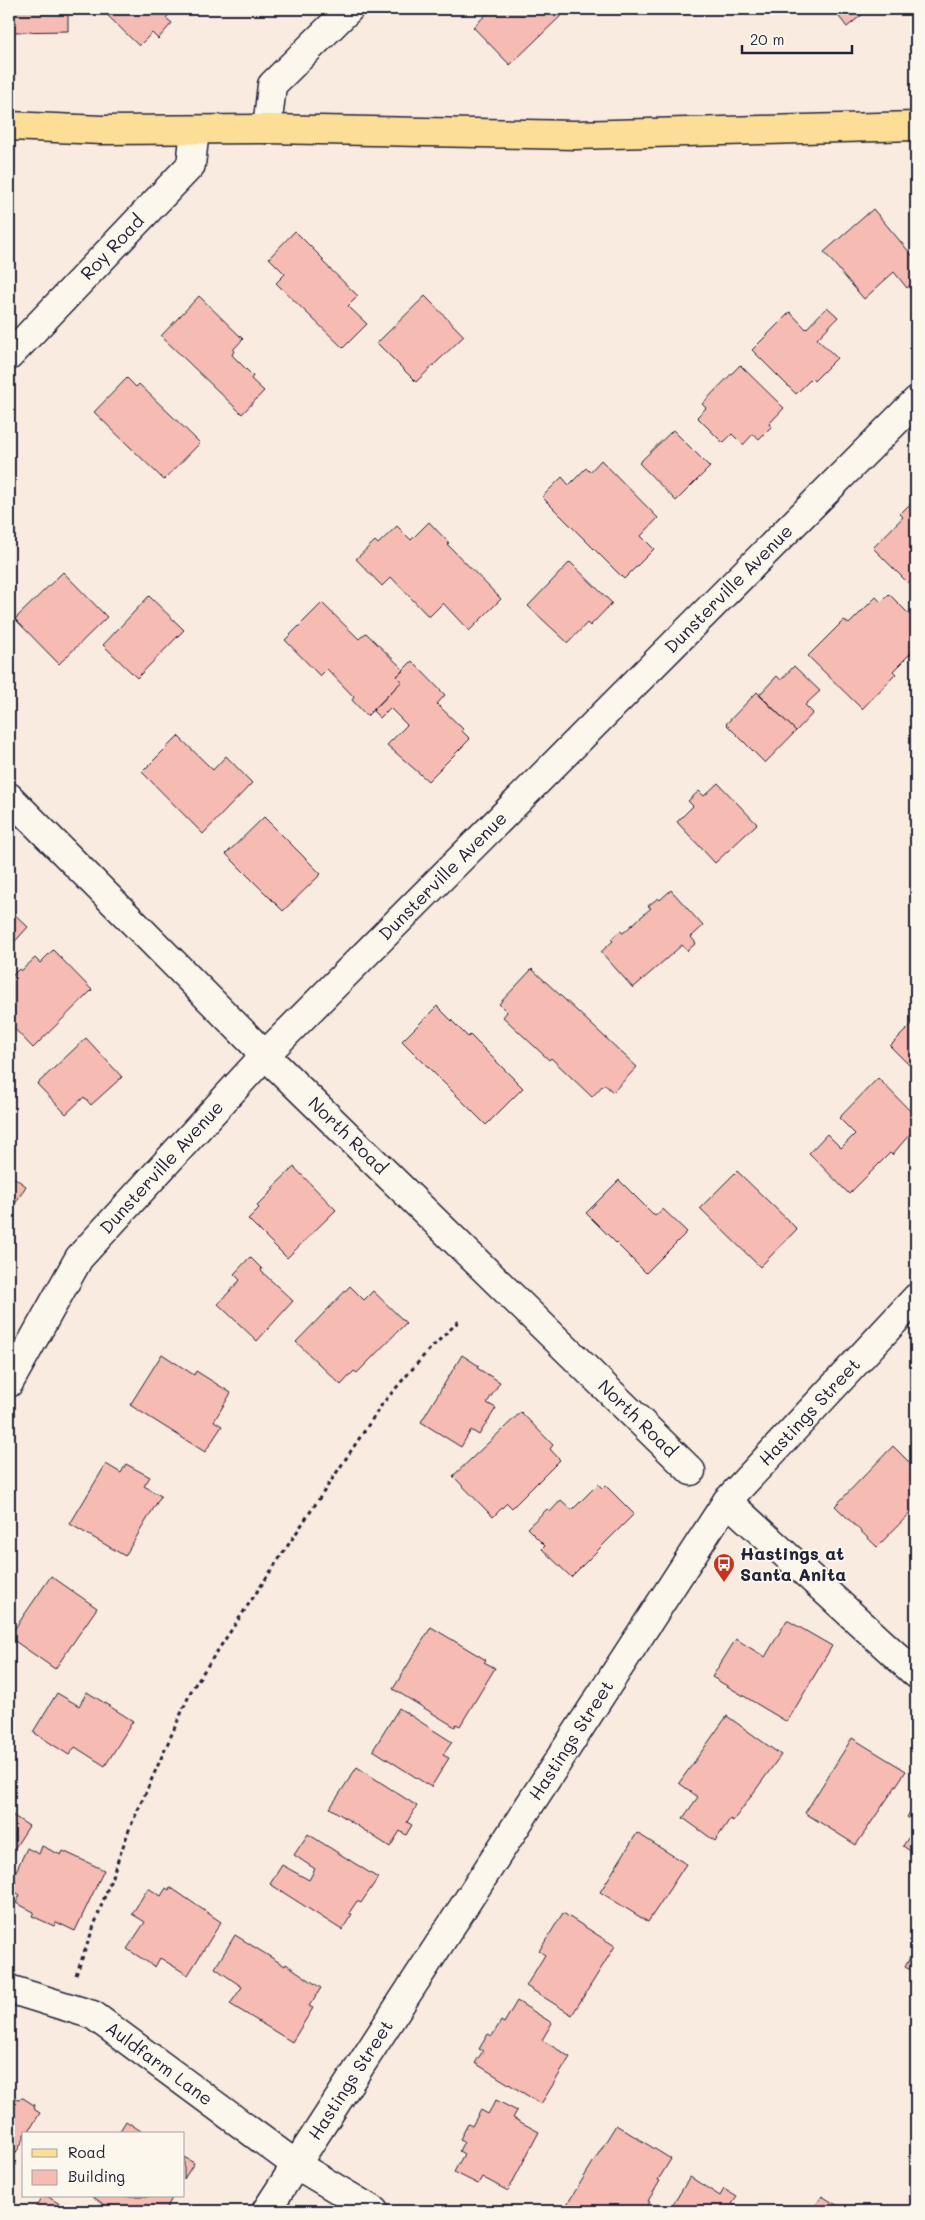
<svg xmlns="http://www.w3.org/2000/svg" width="925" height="2220" font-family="Mali,sans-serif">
	<rect width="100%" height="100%" fill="#faebe0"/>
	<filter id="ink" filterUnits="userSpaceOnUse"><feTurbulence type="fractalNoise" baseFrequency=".02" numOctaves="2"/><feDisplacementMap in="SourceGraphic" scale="10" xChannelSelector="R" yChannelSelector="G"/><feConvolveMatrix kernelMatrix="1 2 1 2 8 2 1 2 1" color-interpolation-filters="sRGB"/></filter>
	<g filter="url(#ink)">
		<path fill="#f6bbb2" stroke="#22223b" d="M9,9h59v22l-59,1z
			M103,9h71l-8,9 6,5 -14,16 -6,-6 -13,13 -37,-36z
			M492,9h76l-58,56 -37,-38z
			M833,9h36l-22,18z
			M873,209l43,51v20l-9,8 -13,-16 -30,27 -40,-47z
			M295,231l29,29 -2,1 36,35 -10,10 19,18 -24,24 -67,-65 9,-9 -16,-16z
			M199,296l44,43 -10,11 1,1 -2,4 21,21 -2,3 13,12 -22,23 -81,-78z
			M425,296l39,40 -48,46 -39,-39z
			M827,307l11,10 -21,22 20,19 -23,23 -2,-3 -16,16 -44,-44 38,-38 16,17z
			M740,365l44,43 -15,16 2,3 -12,12 -6,-5 -10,11 -11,-11 -9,9 -26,-26 9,-9 -4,-4z
			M127,378l9,9 3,-3 61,59 -36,37 -70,-68z
			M673,430l37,37 -34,34 -37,-38z
			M601,460l57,58 -17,18 13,13 -30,30 -82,-82 20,-20 7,8 17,-17 4,4z
			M916,498v77l-8,8 -35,-35 30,-31 -3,-3z
			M429,522l20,21 -2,1 54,55 -32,32 -26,-28 -14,14 -38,-40 -9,9 -26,-27 19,-18 3,3 19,-18 14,14z
			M570,562l42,41 -22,23 -3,-3 -19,20 -40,-37z
			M63,572l44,45 -48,47 -44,-45z
			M889,594l27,27v4l-6,6 6,6v11l-23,23 3,3 -34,35 -54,-53 36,-36 5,4 27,-27 5,5z
			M149,596l35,34 -47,48 -34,-33z
			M322,603l37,36 7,-6 38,37 -7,6 5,5 -35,35 -15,-16 2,-3 -27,-28 -7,7 -35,-36z
			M412,661l33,34 -8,9 26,25 -1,2 8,8 -42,42 -41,-36 20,-20 -17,-17 -10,10 -7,-7 29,-30 -5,-5z
			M794,666l26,25 -15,14 8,8 -17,18 -37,-36 18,-19 4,4z
			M757,692l39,39 -31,32 -39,-39z
			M178,736l35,34 13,-14 26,27 -49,51 -61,-62z
			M718,783l39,41 -42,39 -38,-41 16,-16 -5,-5 11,-10 5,5z
			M264,817l57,57 -38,37 -57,-57z
			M671,890l32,36 -12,11 5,6 -9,8 -5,-6 -49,43 -32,-36 12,-11 -2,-2 9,-8 3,2 28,-25 -3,-2 10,-8 2,2z
			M9,909l19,18 -19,21z
			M53,950l39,40 -59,58 -24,-25v-44l10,-10 2,2 14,-13 5,5z
			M532,969l105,98 -24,25 -9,-8 -12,13 -41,-39 -2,2 -46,-43 4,-5 -8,-8z
			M437,1006l31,31 2,-2 53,53 -37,37 -84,-84z
			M916,1020v52l-26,-26z
			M86,1038l36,39 -31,28 -7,-8 -18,17 -29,-30z
			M878,1078l38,39v10l-24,28 -2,-2 -41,41 -40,-41 18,-19 14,14 14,-14 -16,-16z
			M294,1167l42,43 -49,48 -39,-39 11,-11 -2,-2 17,-17 -2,-1z
			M737,1171l60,58 -37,38 -60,-59z
			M9,1174l17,12 -17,28z
			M619,1180l36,36 8,-7 24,23 -41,41 -60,-60z
			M250,1257l12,12 -1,2 32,30 -36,40 -39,-37 22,-24 -6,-6z
			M350,1286l14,14 9,-9 33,32 -49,50 -3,-2 -13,14 -45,-43z
			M162,1354l32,21 2,-4 35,22 -17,28 8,5 -17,26 -75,-47z
			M462,1355l17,11 -2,2 23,14 -13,21 9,5 -17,27 -8,-5 -10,17 -40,-25z
			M521,1412l32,33 -3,4 10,11 -48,48 -5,-5 -14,14 -40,-41z
			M893,1446l23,23v38l-39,40 -42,-41z
			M106,1464l15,9 5,-9 24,13 -6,9 17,10 -36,60 -55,-32z
			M598,1484l4,4 3,-3 29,29 -63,63 -29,-28 3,-3 -18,-18 20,-19 3,3 11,-12 11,10z
			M51,1576l46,32 -42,61 -46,-32z
			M787,1620l45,26 -45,76 -75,-45 24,-38 29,18z
			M431,1627l55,33 -2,2 11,6 -35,58 -4,-2 -1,3 -62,-38z
			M87,1692l46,29 -28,45 -30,-19 -6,8 -36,-23 24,-39 22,13z
			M399,1708l53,34 -9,13 6,3 -18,29 -58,-37z
			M727,1716l54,39 -48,66 -3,-2 -15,22 -32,-23 15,-21 -19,-14z
			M852,1738l54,33 -50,74 -51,-32z
			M357,1767l60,39 -10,16 5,3 -6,10 -6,-4 -10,16 -60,-39z
			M916,1802v22l-9,-7z
			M9,1813l20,13 -20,31z
			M916,1826v29l-13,-9z
			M637,1833l49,31 -38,58 -48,-30z
			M308,1834l70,44 -17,25 -4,-2 -8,12 3,1 -10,16 -72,-46 12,-19 27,15 6,-11 -21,-14z
			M42,1846l19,9 2,-4 41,19 -29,61 -19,-9 -2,4 -22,-10 2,-4 -18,-9 4,-8 -11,-7v-12l4,-7 3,2 11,-23 12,6z
			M170,1887l51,35 -33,53 -28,-17 -5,9 -28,-18 18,-27 -13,-8 16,-26 13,8 5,-8 3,2z
			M563,1913l52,33 -43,69 -46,-29 19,-31 -6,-4z
			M235,1935l50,31 1,-2 35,24 -12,18 4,2 -21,34 -62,-38 12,-17 -27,-19z
			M916,1946v27l-11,-6z
			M517,2001l35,22 -10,17 28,17 -29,47 -66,-41 8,-12 -4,-2 9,-15 4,2 9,-15 3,2z
			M11,2095l6,4 6,-1 11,7 1,5 5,3 -13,21h-3v5l-15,25v-68z
			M496,2100l21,11 -4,7 26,14 -31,59 -26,-14 -4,7 -24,-12 10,-18 -5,-3 5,-10 -4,-2 8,-15 4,2 9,-16 7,4z
			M126,2121l18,12 4,1h-30z
			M616,2125l55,34 -13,21 2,1 -12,20 2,1 -6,9h-81z
			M184,2157l10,6 -10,16z
			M690,2177l30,19 4,-7 13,8 -5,7 12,7h-75z
			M42,2196h5l24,15h-38z
			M91,2196h82l-8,15h-50z
			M822,2196l24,15h-34z"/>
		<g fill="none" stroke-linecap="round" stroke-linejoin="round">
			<g stroke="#22223b" stroke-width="31">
				<g id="minor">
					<path d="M267,129l5,-44 77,-76"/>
					<path id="s1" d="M9,356l182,-191 4,-35"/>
					<path id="s2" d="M9,797l256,258 426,416"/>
					<path id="s3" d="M9,1383l70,-125 186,-203 651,-654"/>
					<path d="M727,1501l189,173"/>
					<path id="s4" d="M9,1989l84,26 202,149 79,47"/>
					<path id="s5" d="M266,2211l461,-710 189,-203"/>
				</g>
			</g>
			<g stroke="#22223b" stroke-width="31">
				<path id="major" d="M9,126l93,4 165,-1 308,6 341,-9"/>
			</g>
			<path stroke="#22223b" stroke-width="3" stroke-dasharray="4 4" stroke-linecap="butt" d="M76,1975l53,-145 63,-141 191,-286 44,-51 33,-32"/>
			<use href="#minor" stroke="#fbf7ec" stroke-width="28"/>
			<use href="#major" stroke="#fcde96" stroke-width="28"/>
		</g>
	</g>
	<defs>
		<g id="bus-pin" transform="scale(1.125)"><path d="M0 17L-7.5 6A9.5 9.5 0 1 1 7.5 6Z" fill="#c8321e" stroke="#fbf7ec"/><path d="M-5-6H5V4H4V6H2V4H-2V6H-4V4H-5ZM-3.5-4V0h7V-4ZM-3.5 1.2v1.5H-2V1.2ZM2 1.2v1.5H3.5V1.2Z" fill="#fff"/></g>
	</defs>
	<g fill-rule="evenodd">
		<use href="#bus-pin" x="724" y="1564"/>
	</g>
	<g text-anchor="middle" stroke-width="4" stroke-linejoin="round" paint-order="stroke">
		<g font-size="18" fill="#22223b" stroke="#fbf7ec">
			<text dy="6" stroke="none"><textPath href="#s1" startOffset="150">Roy Road</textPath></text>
			<text dy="6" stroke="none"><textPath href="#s3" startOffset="1076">Dunsterville Avenue</textPath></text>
			<text dy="6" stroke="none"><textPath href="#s3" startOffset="671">Dunsterville Avenue</textPath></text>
			<text dy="6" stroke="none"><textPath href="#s2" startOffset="479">North Road</textPath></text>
			<text dy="6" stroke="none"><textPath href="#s3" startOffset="266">Dunsterville Avenue</textPath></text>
			<text dy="6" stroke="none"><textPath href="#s5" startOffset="968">Hastings Street</textPath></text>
			<text dy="6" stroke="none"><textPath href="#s2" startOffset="884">North Road</textPath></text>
			<text dy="6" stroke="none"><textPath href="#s5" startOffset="561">Hastings Street</textPath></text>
			<text dy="6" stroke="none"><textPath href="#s4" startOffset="170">Auldfarm Lane</textPath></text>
			<text dy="6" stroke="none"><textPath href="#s5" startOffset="156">Hastings Street</textPath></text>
		</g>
		<g font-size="18" font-weight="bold" fill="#22223b" stroke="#fbf7ec" text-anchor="start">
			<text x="740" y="1560">Hastings at<tspan x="740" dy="21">Santa Anita</tspan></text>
		</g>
	</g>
	<rect width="925" height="2220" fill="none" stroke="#fbf7ec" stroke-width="30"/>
	<rect x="15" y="15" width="895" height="2190" fill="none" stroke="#22223b" stroke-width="2" filter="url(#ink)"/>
	<rect x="22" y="2132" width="162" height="65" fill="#fbf7ec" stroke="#a4a2a5"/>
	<rect x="32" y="2149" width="25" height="8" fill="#fcde96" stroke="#a4a2a5"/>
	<text x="68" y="2158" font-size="15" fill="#22223b">Road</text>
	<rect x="32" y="2170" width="25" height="15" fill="#f6bbb2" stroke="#a4a2a5"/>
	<text x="68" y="2182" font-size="15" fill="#22223b">Building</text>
	<path d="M742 45v8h110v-8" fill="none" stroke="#22223b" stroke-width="2.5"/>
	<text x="750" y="45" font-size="15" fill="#22223b" stroke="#fbf7ec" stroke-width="4" paint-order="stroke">20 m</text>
</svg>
